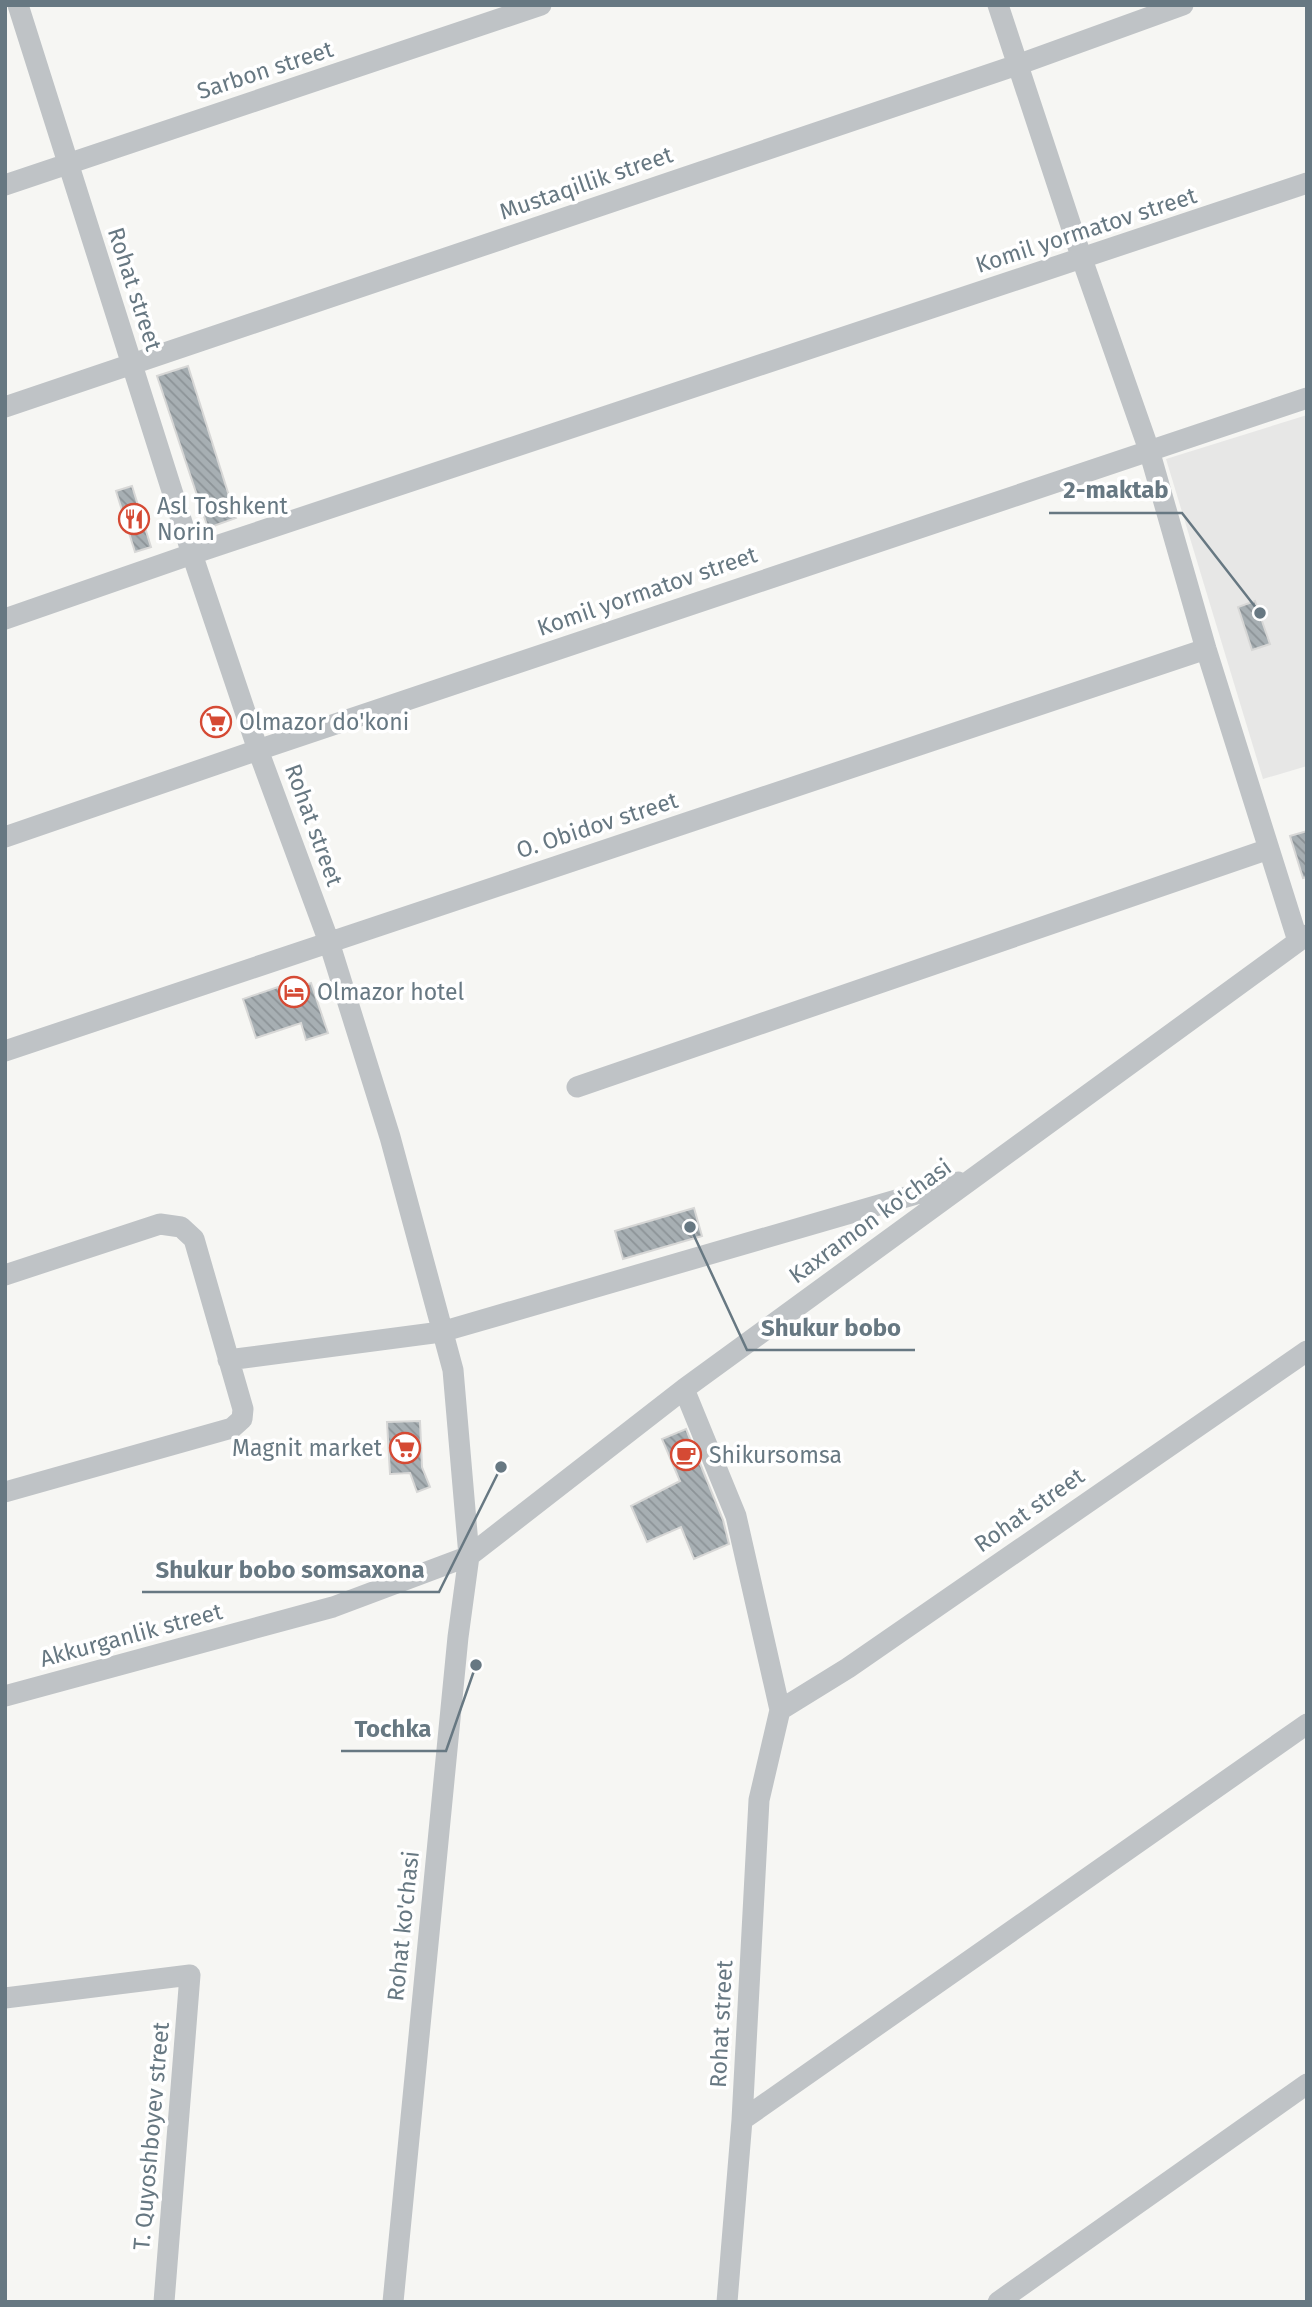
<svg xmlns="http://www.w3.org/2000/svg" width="1312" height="2307" font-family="'Fira Sans',sans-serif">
	<defs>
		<pattern id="building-back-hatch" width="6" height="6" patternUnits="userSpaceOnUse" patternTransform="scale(1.75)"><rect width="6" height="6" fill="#a7afb3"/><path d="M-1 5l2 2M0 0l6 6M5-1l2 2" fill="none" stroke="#8c9397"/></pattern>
	</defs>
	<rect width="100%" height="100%" fill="#f6f6f3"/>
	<path fill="#e7e7e6" d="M1307,415v351l-44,13 -97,-320z"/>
	<path fill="url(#building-back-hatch)" stroke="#d7d7d6" stroke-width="2" d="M188,366l48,152 -28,10 -51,-152z
		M132,486l19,61 -16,5 -19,-61z
		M1255,601l15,43 -18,6 -14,-43z
		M1307,831v46l-4,1 -13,-42z
		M311,983l17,50 -22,7 -5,-17 -45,15 -13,-39 35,-12 2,7z
		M694,1208l8,28 -79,23 -8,-28z
		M420,1421l2,46 8,20 -13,5 -7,-19 -20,1 -3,-52z
		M686,1429l37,91 6,24 -35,15 -13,-32 -34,15 -16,-36 49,-25 -18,-42z"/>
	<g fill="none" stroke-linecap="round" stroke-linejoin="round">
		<path stroke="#bfc3c6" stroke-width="21" d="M18,5l174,549 66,196 71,192 61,195 63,233 16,186 -11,81 -65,665
			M998,5l84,254 67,191 57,199 92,292
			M5,185l536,-180
			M5,407l1012,-342 166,-60
			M5,619l187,-65 1115,-371
			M5,837l253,-87 1049,-352
			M5,1051l1201,-402
			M577,1087l692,-238
			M5,1275l155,-51 21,3 13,12 49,170 -1,10 -10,9 -227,64
			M228,1360l213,-28 517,-150
			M684,1389l52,127 44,194 -21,90 -17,320 -15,182
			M5,1696l328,-89 136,-51 215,-167 623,-454
			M780,1710l68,-42 459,-317
			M5,1998l185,-23 -26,327
			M742,2120l565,-396
			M998,2302l309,-218"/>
	</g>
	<defs>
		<g id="restaurant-ring" transform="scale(1.575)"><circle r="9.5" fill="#fff" stroke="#d54a34" stroke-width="1.5"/><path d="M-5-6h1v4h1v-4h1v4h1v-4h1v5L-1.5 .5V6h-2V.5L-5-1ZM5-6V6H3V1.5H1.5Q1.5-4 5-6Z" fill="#d54a34"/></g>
		<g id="supermarket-ring" transform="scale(1.575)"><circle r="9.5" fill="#fff" stroke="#d54a34" stroke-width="1.5"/><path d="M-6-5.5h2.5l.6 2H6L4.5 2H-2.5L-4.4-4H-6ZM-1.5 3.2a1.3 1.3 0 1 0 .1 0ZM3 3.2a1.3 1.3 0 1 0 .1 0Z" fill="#d54a34"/></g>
		<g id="hotel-ring" transform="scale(1.575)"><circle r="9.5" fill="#fff" stroke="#d54a34" stroke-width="1.5"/><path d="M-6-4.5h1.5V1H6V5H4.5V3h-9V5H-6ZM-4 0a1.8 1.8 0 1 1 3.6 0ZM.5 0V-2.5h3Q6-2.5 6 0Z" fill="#d54a34"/></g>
		<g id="cafe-ring" transform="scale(1.575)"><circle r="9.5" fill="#fff" stroke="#d54a34" stroke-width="1.5"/><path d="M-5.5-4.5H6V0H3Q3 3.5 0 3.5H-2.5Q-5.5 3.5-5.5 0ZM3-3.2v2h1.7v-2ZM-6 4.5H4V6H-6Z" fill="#d54a34"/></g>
	</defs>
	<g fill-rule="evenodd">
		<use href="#restaurant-ring" x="134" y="519"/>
		<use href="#supermarket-ring" x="216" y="722"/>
		<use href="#hotel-ring" x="294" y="992"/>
		<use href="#supermarket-ring" x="405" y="1448"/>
		<use href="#cafe-ring" x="686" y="1455"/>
	</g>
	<g text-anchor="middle" stroke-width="7" stroke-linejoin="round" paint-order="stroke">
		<g font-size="23" fill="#677882" stroke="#fff">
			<text transform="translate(265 70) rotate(-18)" y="8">Sarbon street</text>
			<text transform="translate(586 183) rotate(-19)" y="8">Mustaqillik street</text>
			<text transform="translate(1086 230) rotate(-18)" y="8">Komil yormatov street</text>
			<text transform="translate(135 289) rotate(72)" y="8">Rohat street</text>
			<text transform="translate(647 591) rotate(-19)" y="8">Komil yormatov street</text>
			<text transform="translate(314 825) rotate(70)" y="8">Rohat street</text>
			<text transform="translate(597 825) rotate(-18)" y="8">O. Obidov street</text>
			<text transform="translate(870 1221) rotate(-36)" y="8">Kaxramon ko'chasi</text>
			<text transform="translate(1029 1510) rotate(-35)" y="8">Rohat street</text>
			<text transform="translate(131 1635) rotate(-15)" y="8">Akkurganlik street</text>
			<text transform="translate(403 1926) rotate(-84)" y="8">Rohat ko'chasi</text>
			<text transform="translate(721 2024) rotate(-87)" y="8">Rohat street</text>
			<text transform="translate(151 2136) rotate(-85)" y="8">T. Quyoshboyev street</text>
		</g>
		<g font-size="23" fill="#677882" stroke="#fff" text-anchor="start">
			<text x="157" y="514">Asl Toshkent<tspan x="157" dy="26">Norin</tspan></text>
			<text x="239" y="730">Olmazor do'koni</text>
			<text x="317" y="1000">Olmazor hotel</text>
			<text x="382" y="1456" text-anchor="end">Magnit market</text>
			<text x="709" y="1463">Shikursomsa</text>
		</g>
	</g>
	<path fill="none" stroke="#677882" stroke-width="2.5" d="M1260 613L1182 513H1049M690 1227L747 1350H915M501 1467L439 1592H142M476 1665L446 1751H341"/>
	<g fill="#677882" stroke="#fff" stroke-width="2.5">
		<circle cx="1260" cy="613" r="7"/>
		<circle cx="690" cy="1227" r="7"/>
		<circle cx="501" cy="1467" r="7"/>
		<circle cx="476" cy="1665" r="7"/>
	</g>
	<g font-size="24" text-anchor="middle" font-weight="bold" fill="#677882" stroke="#fff" stroke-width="7" stroke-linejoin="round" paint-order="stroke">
		<text x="1116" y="498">2-maktab</text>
		<text x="831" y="1336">Shukur bobo</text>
		<text x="290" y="1578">Shukur bobo somsaxona</text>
		<text x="393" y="1737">Tochka</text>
	</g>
	<rect width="1312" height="2307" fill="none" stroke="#677882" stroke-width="14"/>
</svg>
